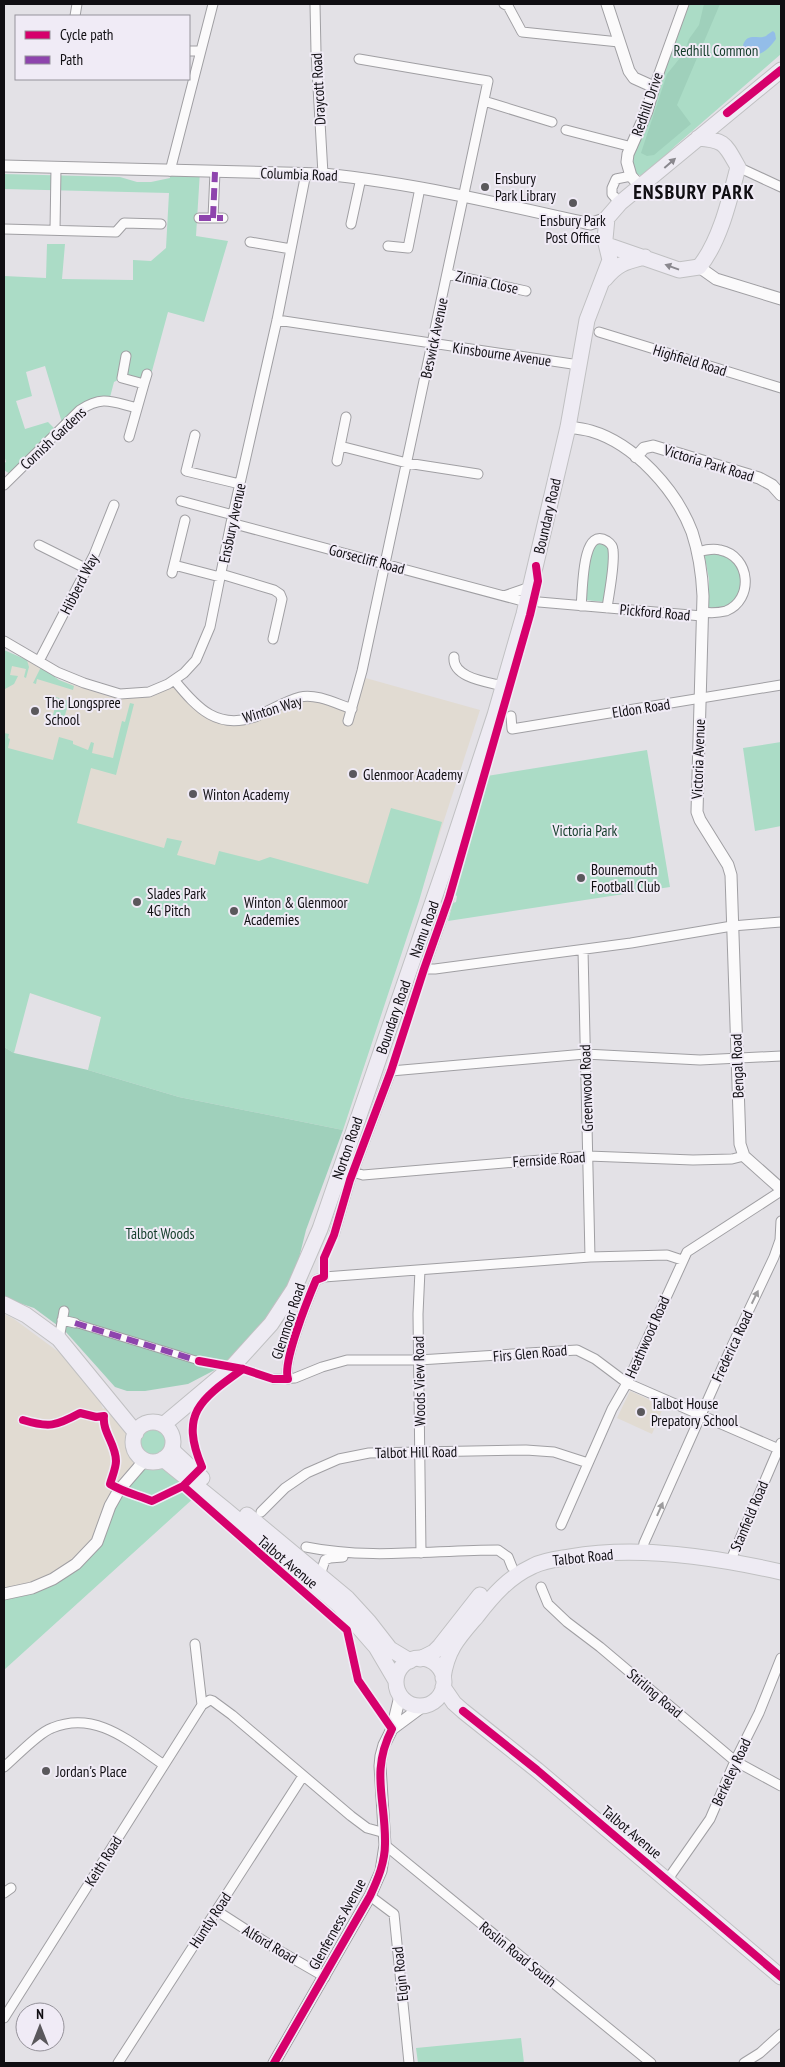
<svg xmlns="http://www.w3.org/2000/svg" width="785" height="2067" font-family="'PT Sans Narrow',sans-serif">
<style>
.education{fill:#e1dbd2}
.green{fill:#abdcc6}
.forest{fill:#9fd0bb}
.water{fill:#93bde8}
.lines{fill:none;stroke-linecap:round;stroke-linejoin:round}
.pedestrian-casing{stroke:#a09fa3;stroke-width:9}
.minor-casing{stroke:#a09fa3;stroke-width:11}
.tertiary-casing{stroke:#a09fa3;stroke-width:13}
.primary-casing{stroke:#c0c0c2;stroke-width:17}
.pedestrian{stroke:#fbfafb;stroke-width:7}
.minor{stroke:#fbfafb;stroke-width:9}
.tertiary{stroke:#fbfafb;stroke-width:11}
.primary{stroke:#eeebf3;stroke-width:15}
.quiet{stroke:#8e44ad;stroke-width:6;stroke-dasharray:12 6;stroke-linecap:butt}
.cycleway-casing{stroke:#f0ebf6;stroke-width:11}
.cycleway{stroke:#d6006c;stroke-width:8}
.oneway{fill:#8a888e}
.oneway2{fill:#9d9c9e}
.poi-dot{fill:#5a585c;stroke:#f0ebf6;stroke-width:2}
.labels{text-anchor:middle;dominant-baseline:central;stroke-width:4;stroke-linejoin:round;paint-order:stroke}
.park-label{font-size:15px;fill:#123b29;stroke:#f0ebf6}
.street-label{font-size:15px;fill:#100e12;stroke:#f0ebf6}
.poi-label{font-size:15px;fill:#100e12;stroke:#f0ebf6;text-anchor:start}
.district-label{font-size:20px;font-weight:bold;letter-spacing:1px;fill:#100e12;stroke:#f0ebf6}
</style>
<rect width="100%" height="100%" fill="#e3e1e6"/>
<!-- education -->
<path class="education" d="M7 652 35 664 59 680 110 697 142 698 170 688 178 684 196 706 233 720 301 697 352 709 362 677 480 710 343 1130 88 1070 101 1017 30 993 90 771 4 763V659Z
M4 1314 14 1319 79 1367 96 1392 103 1409 112 1403 135 1437 134 1446 139 1455 127 1474 97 1542 76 1564 4 1594Z
M630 1391 664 1406 652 1434 617 1418Z"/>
<!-- green -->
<path class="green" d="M684 4H781V54L675 146 645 177 634 173 628 154Z
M170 171H200L196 236 228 241 204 322 168 312 152 371 147 374 144 384 122 378 114 382 109 401 102 400 63 426 45 366 26 372 32 396 16 401 25 429 48 422 58 432 13 476 4 470V463L6 462 4 455V276L46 278 47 244H65L62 279 133 280V260L151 261 166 248 169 193 4 189V174L120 177 137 182H151L170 178Z
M604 543 610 550 605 602 585 600 589 554 595 544Z
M704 553C711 553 717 552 724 555 745 564 748 598 724 607 720 609 714 609 709 610V579Z
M4 650 27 660 29 667 26 678 24 677 26 669 12 666 10 675 18 676 14 684 5 689 4 692Z
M41 667 59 680 74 686 73 690 37 679 36 684 33 683Z
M48 697 55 699 56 697 69 701 62 726 51 723 55 707 46 704Z
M130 703 134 704 116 775 91 768 77 823 164 848 167 838 182 841 177 855 215 865 219 851 259 861 270 857 368 884 391 808 442 822 419 901 343 1130 179 1097 88 1070 101 1017 30 993 14 1053 4 1047V733L9 734 8 738 10 739 8 748 53 760 59 737 73 741V744L88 750 91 742 94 743 92 753 113 758 122 721 125 722Z
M781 742V826L755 831 743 748Z
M647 750 670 887 448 921 453 903 456 902 457 896 452 894 458 879 487 776Z
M134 1442a19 19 0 1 1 38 0a19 19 0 1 1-38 0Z
M152 1466H163L186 1483 183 1486 196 1496 4 1670V1597L53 1579 97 1542 110 1506 143 1469Z
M521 2038 524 2063H418L416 2048Z"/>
<!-- forest -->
<path class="forest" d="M704 4H720L677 105 691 124 654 155 647 156 641 153 667 74 684 53 689 39 699 25Z
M4 1047 14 1053 88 1070 179 1097 343 1130 306 1230 295 1274 271 1316 230 1362 188 1384 145 1391H127L115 1387 65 1331 34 1308 4 1298Z"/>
<!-- water -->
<path class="water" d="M773 31 775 33 776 39C768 50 759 59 746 52L743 45C748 32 757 40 766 36 768 34 771 32 773 31Z"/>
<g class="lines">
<!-- pedestrian casing -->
<g class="pedestrian-casing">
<path id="pedestrian" d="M75 1323 199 1361"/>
</g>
<!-- minor casing -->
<g class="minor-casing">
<path id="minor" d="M315 4 316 52 323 174
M504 4 508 6 522 32 619 42
M75 16 77 4
M189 51H200
M654 87 684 4
M484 101 552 122
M566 130 632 147
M738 167 781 187
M170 171 213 4
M620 203 612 194V188L616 179 631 176
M199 218H223
M213 218 215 172
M351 224 361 178
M4 229 116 232 124 223 161 224
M55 230 56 168
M250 242 291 249
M388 246 408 248 420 188
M448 274 526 291
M277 320 579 365
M599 332 781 388
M126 356 122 378 144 384 129 437
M144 384 147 374
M195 435 186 471 240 484
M340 446 407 463 478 474
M337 461 346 417
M4 485 80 410C103 395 112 402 137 408
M181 501 233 515
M231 523 526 602
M39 545 87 569
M697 552C705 550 713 548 720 550 751 556 754 600 726 611 718 613 710 613 702 612
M174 565 220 577
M172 573 185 520
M221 574 274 590 280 594 282 599 273 639
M504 596 530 587
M539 602 702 616
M581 606C583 593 581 525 607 541 610 543 613 546 613 550 615 565 609 593 607 608
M4 641 57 672 84 683 120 694 149 692 168 684 184 673 196 660 210 627 231 523 277 320 306 173
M454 657C452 678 488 682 503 686
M39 661 94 555 114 505
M175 681C197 708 218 731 257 716 271 710 285 701 300 697 316 693 337 704 352 709
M511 716 512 729 781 685
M348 721 362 671 488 81 359 59
M449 898 424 969H435L631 943 732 926 781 922
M583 950 590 1257
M353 1172 363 1175 588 1156 693 1160 732 1159 744 1156
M334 1235 350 1180 391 1071 585 1054 700 1060 781 1056
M420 1270 418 1314 421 1553
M62 1320 75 1323
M59 1339 64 1311
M273 1379 295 1378 322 1367 347 1360H419L577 1350 595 1359 627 1383 781 1450
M288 1379C282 1363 308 1299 316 1280L324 1277 590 1257 667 1255 682 1260
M261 1512 285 1488 307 1473 339 1459 369 1453 526 1450 554 1452 588 1463
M561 1525 612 1409 627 1383 687 1252 781 1191
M306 1547C370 1560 434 1550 498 1550L508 1557 512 1567
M642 1554 644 1543 730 1350 774 1257 780 1240 781 1221
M730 1562 781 1443
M320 1575 325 1560 330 1558 343 1557
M541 1587 548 1604 567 1622 600 1647 735 1761 781 1786
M195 1644 202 1705
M4 1767C16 1757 38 1733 52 1728 96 1710 130 1742 164 1765
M385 1845 651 2063
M668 1879 710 1819 735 1761 759 1713 781 1658
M4 1893 11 1888
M370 1896 394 1914 409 2063
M217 1911 273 1947 325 1977
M4 2018 202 1705 210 1700 213 1701 232 1715 351 1816 367 1828 385 1833
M118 2063 303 1776
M744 2063 760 2053 781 2034"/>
</g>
<!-- tertiary casing -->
<g class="tertiary-casing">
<path id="tertiary" d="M607 4 629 71 634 78 654 87 647 111 628 154 627 162 631 176 641 187
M4 166 323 174C413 183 502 204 590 224L607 218
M699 267 716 279 781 299
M568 427C576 428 584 429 591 431 635 444 676 490 692 532 699 553 702 574 703 596L697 812 700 820 728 865 731 875 740 1144 744 1156 781 1189
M636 457 644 448 653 446 759 478 772 485 781 495
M4 1594 32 1588 53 1579 76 1564 97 1542 110 1506 119 1490 144 1461
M392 1729 423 1706
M274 2063 370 1896 381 1871 385 1845 380 1766 381 1756 384 1745 392 1729 400 1696"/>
</g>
<!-- primary casing -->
<g class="primary-casing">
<path id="primary" d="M607 245 679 270 699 267C720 242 730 198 738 167 725 144 725 140 698 138
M605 279C618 263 626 262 645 257
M4 1304 26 1315 59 1339 136 1433
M133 1442a20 20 0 1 1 40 0a20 20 0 1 1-40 0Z
M163 1425 232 1367 271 1324 294 1289 320 1229 450 852 495 715 524 614 568 427 587 320 610 260 605 239 607 218 620 203 781 70
M172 1448 175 1453 202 1478
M163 1459 226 1510 340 1606 376 1647 396 1681
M247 1515 347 1598 369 1622 390 1649 410 1661
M396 1682a24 24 0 1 1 48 0a24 24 0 1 1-48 0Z
M420 1659 434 1652 440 1646 480 1595
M443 1678C447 1649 459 1637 477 1616 493 1595 509 1577 533 1566 545 1560 558 1559 570 1557 638 1545 715 1557 781 1572
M443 1687 454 1703 463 1711 537 1770 781 1977"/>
</g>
<!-- pedestrian -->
<use href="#pedestrian" class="pedestrian"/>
<!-- minor -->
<use href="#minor" class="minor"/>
<!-- tertiary -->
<use href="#tertiary" class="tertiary"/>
<!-- primary -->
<use href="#primary" class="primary"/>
<!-- quiet -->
<path class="quiet" d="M199 218H223
M213 218 215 172
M75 1323 199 1361"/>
<!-- cycleway casing -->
<g class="cycleway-casing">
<path id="cycleway" d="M727 113 781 70
M199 1361 243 1369 273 1379H288C282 1363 308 1299 316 1280L324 1277V1258L334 1235 350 1180 391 1071 424 969 449 898 530 615 538 581 536 566
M23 1420C49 1428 56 1426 80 1413L96 1417 104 1416C102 1432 116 1444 116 1461 116 1468 112 1477 110 1484 123 1492 137 1495 152 1501L183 1486 347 1630 358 1680 392 1729C370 1772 386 1800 385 1844 385 1862 378 1879 370 1896L274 2063
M183 1486 202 1467C179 1413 201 1399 243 1369
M463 1711 537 1770 781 1977"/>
</g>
<!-- cycleway -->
<use href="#cycleway" class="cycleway"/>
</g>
<!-- one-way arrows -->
<defs><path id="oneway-solid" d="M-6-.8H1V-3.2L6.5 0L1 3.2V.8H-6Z" transform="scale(1.25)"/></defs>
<g class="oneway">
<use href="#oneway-solid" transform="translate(670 163) rotate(-41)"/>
<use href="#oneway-solid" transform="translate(672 267) rotate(-160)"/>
</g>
<g class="oneway2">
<use href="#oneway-solid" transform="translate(755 1297) rotate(-64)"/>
<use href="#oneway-solid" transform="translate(660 1509) rotate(-66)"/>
</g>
<!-- markers -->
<g class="poi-dot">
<circle cx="485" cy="187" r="5"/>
<circle cx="573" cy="203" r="5"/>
<circle cx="35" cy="711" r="5"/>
<circle cx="353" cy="774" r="5"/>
<circle cx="193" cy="794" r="5"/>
<circle cx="581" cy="878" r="5"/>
<circle cx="137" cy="902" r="5"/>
<circle cx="234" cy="911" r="5"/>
<circle cx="641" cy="1412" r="5"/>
<circle cx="46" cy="1771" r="5"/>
</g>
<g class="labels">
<!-- park labels -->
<g class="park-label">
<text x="716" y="50">Redhill Common</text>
<text x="585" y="830">Victoria Park</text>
<text x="160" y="1233">Talbot Woods</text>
</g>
<!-- street labels -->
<g class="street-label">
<text transform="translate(318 89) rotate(-93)">Draycott Road</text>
<text transform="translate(647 104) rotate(-71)">Redhill Drive</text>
<text transform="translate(299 174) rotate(2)">Columbia Road</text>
<text transform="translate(487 282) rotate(12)">Zinnia Close</text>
<text transform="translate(434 338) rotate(-78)">Beswick Avenue</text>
<text transform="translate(502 354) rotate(8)">Kinsbourne Avenue</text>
<text transform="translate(690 360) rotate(17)">Highfield Road</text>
<text transform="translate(53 438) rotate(-43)">Cornish Gardens</text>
<text transform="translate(709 463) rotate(17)">Victoria Park Road</text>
<text transform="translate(547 516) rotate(-77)">Boundary Road</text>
<text transform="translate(232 523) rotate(-78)">Ensbury Avenue</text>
<text transform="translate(367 559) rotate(15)">Gorsecliff Road</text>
<text transform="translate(79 584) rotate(-63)">Hibberd Way</text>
<text transform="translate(655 612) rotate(5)">Pickford Road</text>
<text transform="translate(641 708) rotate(-9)">Eldon Road</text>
<text transform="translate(272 709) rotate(-17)">Winton Way</text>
<text transform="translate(698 759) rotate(-88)">Victoria Avenue</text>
<text transform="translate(424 929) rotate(-70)">Namu Road</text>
<text transform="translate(393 1017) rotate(-71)">Boundary Road</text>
<text transform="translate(737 1066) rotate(-92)">Bengal Road</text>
<text transform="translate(586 1088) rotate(-92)">Greenwood Road</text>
<text transform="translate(347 1148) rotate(-71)">Norton Road</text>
<text transform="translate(549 1159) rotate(-4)">Fernside Road</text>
<text transform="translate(288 1321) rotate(-72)">Glenmoor Road</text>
<text transform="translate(647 1337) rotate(-66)">Heathwood Road</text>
<text transform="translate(732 1346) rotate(-65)">Frederica Road</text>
<text transform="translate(530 1353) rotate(-5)">Firs Glen Road</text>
<text transform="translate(419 1381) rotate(-91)">Woods View Road</text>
<text transform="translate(416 1452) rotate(-1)">Talbot Hill Road</text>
<text transform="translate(749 1516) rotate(-67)">Stanfield Road</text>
<text transform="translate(583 1557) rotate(-6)">Talbot Road</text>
<text transform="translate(288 1562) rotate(40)">Talbot Avenue</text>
<text transform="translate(655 1693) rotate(40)">Stirling Road</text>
<text transform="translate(731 1772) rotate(-65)">Berkeley Road</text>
<text transform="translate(632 1832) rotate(40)">Talbot Avenue</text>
<text transform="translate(103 1861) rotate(-58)">Keith Road</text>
<text transform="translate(210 1920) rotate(-57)">Huntly Road</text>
<text transform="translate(337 1924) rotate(-61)">Glenferness Avenue</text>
<text transform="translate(270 1944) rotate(31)">Alford Road</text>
<text transform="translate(518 1954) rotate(39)">Roslin Road South</text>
<text transform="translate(400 1974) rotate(-96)">Elgin Road</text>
</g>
<!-- poi labels -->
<g class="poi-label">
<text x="495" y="178">Ensbury<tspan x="495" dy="17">Park Library</tspan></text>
<text x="573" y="220" text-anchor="middle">Ensbury Park<tspan x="573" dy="17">Post Office</tspan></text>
<text x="45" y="702">The Longspree<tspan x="45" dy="17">School</tspan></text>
<text x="363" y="774">Glenmoor Academy</text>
<text x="203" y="794">Winton Academy</text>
<text x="591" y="869">Bounemouth<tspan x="591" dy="17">Football Club</tspan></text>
<text x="147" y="893">Slades Park<tspan x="147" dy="17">4G Pitch</tspan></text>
<text x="244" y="902">Winton &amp; Glenmoor<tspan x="244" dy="17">Academies</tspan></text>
<text x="651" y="1403">Talbot House<tspan x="651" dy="17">Prepatory School</tspan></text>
<text x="56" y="1771">Jordan's Place</text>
</g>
<!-- district labels -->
<g class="district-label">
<text x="694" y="192">ENSBURY PARK</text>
</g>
</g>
<!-- border -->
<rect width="785" height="2067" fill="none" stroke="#100e12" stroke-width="10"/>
<!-- legend -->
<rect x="15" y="15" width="175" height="65" fill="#f0ebf6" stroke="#96939b"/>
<rect x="25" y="31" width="25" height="8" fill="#d6006c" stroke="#96939b"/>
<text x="60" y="40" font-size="15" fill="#100e12">Cycle path</text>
<rect x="25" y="56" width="25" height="8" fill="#8e44ad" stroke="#96939b"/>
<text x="60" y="65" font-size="15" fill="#100e12">Path</text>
<!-- north arrow -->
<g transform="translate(40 2027)"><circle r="24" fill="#f0ebf6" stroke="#96939b"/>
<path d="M0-4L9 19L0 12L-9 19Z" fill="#5a585c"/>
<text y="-8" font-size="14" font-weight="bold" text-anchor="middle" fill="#100e12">N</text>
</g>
</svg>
